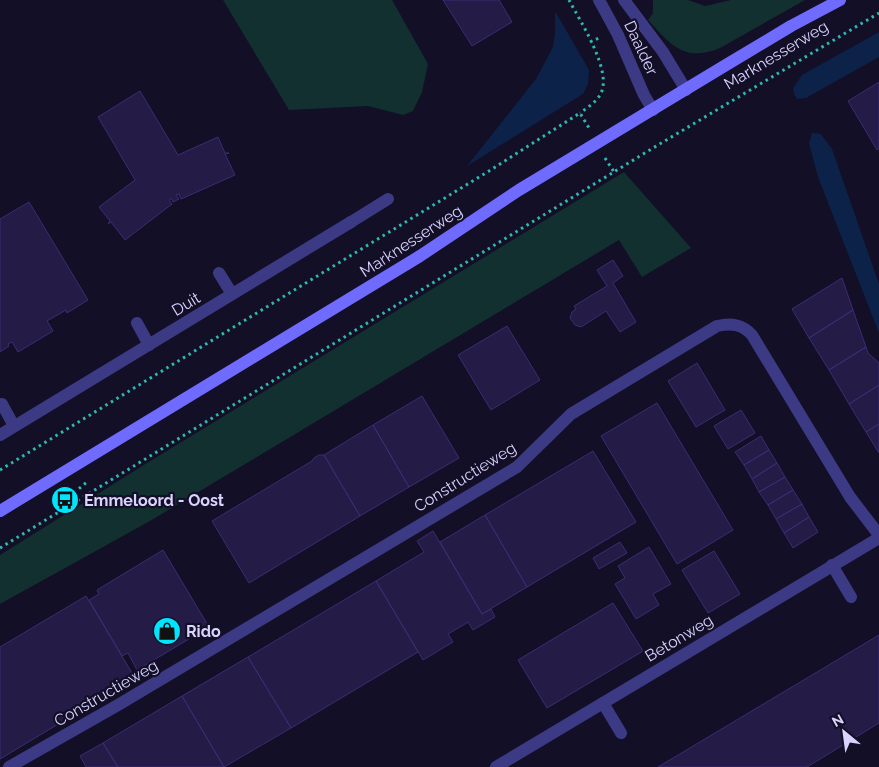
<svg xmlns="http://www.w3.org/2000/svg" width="879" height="767" font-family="Raleway,sans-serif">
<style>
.green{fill:#12302f}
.water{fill:#0c2248}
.building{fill:#241b47;stroke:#3b2d73}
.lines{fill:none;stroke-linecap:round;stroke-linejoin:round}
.path{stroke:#2fb8b0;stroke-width:3;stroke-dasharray:2.5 4;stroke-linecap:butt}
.lane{stroke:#3d3a85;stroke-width:12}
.street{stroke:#3d3a85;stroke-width:12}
.secondary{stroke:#6f6bff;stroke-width:12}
.labels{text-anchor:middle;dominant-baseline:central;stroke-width:4.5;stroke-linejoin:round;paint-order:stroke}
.street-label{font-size:16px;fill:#d9d4ff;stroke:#130f26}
.poi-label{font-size:16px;font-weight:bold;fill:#d9d4ff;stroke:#130f26;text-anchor:start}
</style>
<rect width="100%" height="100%" fill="#130f26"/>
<!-- green -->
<path class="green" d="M223 0H392L428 64 422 92 413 111 403 115 368 106 289 110Z
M653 0H688L705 6 731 0H805L720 48C684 63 670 44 648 20L653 13Z
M624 172 691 248 642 277 619 240 150 521 0 604V555L147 463Z"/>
<!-- water -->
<path class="water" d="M555 11 589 70 588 84 583 94 467 166 536 79 553 47 555 32Z
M879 32V57L806 98 797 99 794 94 793 88 802 75Z
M812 133 821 134 832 149 879 284V333L818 177 809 143Z"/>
<!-- building -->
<path class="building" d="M443 0H499L512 22 472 46Z
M879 82V149L877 150 848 101Z
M140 91 178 155 218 137 225 153H229L225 154 235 175 181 199 179 194 176 195 179 199 173 202 171 198 169 200 172 204 125 240 111 222 108 224 110 221 99 207 135 180 98 117Z
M29 202 88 300 67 313 66 310 47 321 53 331 18 352 12 342 8 344 9 346 0 352V219Z
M613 260 623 276 613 283 636 322 620 332 606 311 581 327 575 325 570 318 572 312 576 309 574 306 607 286 597 270Z
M842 278 853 310 809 338 792 309Z
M853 310 866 347 829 370 809 338Z
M507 326 540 380 491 410 458 355Z
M866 347 868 353 879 363V385L849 404 829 370Z
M697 363 725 410 696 427 668 381Z
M879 385V424L866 432 849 404Z
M422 396 459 458 409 487 373 425Z
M657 403 733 530 677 564 601 436Z
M741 410 755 433 728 449 714 426Z
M879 424V453L866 432Z
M373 425 409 487 360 516 324 455Z
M761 436 769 450 744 465 735 452Z
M769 450 777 463 752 479 744 465Z
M593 451 636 522 527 587 485 515Z
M319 455H324L360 516 249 583 212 521 312 461 314 458Z
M777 463 785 477 759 492 752 479Z
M785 477 793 490 768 505 759 492Z
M793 490 802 504 776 519 768 505Z
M802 504 809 517 784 533 776 519Z
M485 515 527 587 482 614 440 542Z
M809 517 818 532 793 548 784 533Z
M433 531 482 614 491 609 495 617 473 630 468 622 465 624 448 634 453 642 423 660 376 581 424 552 417 541Z
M620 542 627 553 599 569 593 558Z
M649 547 671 584 653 594 659 605 636 619 615 584 625 578 618 566Z
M163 550 209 627 137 670 128 653 122 656 89 600 99 594 97 590Z
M714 551 740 594 708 613 682 570Z
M376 581 418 652 291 728 248 657Z
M86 596 135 678 0 759V647Z
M613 603 643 651 547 708 518 660Z
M879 635V723L807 767H658Z
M248 657 291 728 224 767 182 696Z
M182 696 224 767H118L103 743Z
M103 743 118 767H86L80 756Z"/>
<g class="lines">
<!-- path -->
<path class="path" d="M569 0C580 21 614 73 600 95 596 102 587 108 580 113
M590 42 601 37
M605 158 614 172
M0 470 489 171 580 113 589 128
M69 497 87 482
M0 548 653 148 879 13"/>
<!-- lane -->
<path class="lane" d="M351 222 388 199
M219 273 232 294
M137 323 149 345
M2 404 14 426
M832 565 851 597
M603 703 621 733"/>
<!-- street -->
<path class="street" d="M599 0 618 35 644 95 653 110
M624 0 663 52 686 90
M0 435 351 222
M9 767 118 705 517 467 571 414 717 326C731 323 742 324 752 335L850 497 879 535
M496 767 879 538"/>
<!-- secondary -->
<path class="secondary" d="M0 511 420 256 519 190 726 65 791 26 840 0"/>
</g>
<!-- icons -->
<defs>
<g id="bus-disc" transform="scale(1.4375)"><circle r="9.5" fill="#00e5ff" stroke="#130f26"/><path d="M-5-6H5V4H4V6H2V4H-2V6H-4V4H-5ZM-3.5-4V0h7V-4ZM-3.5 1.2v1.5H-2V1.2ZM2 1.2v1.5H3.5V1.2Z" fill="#111"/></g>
<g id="shop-disc" transform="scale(1.4375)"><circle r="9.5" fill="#00e5ff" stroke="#130f26"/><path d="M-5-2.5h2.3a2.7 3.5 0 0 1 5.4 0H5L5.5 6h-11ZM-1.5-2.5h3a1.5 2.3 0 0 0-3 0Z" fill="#111"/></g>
</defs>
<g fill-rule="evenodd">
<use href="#bus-disc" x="65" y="500"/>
<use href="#shop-disc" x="167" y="631"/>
</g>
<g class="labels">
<!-- street labels -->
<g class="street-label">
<text transform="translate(641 48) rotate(65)">Daalder</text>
<text transform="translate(776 55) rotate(-31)">Marknesserweg</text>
<text transform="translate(411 241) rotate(-33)">Marknesserweg</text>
<text transform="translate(186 304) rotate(-31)">Duit</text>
<text transform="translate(465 477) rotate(-32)">Constructieweg</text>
<text transform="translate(679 638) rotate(-31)">Betonweg</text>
<text transform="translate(106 693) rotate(-30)">Constructieweg</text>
</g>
<!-- poi labels -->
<g class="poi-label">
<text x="84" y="500">Emmeloord - Oost</text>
<text x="186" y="631">Rido</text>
</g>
</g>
<!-- north arrow -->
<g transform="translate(844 732) rotate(331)" stroke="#130f26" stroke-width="4" paint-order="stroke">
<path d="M0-4L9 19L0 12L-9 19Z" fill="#d9d4ff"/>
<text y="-8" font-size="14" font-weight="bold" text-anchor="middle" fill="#d9d4ff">N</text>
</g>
</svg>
